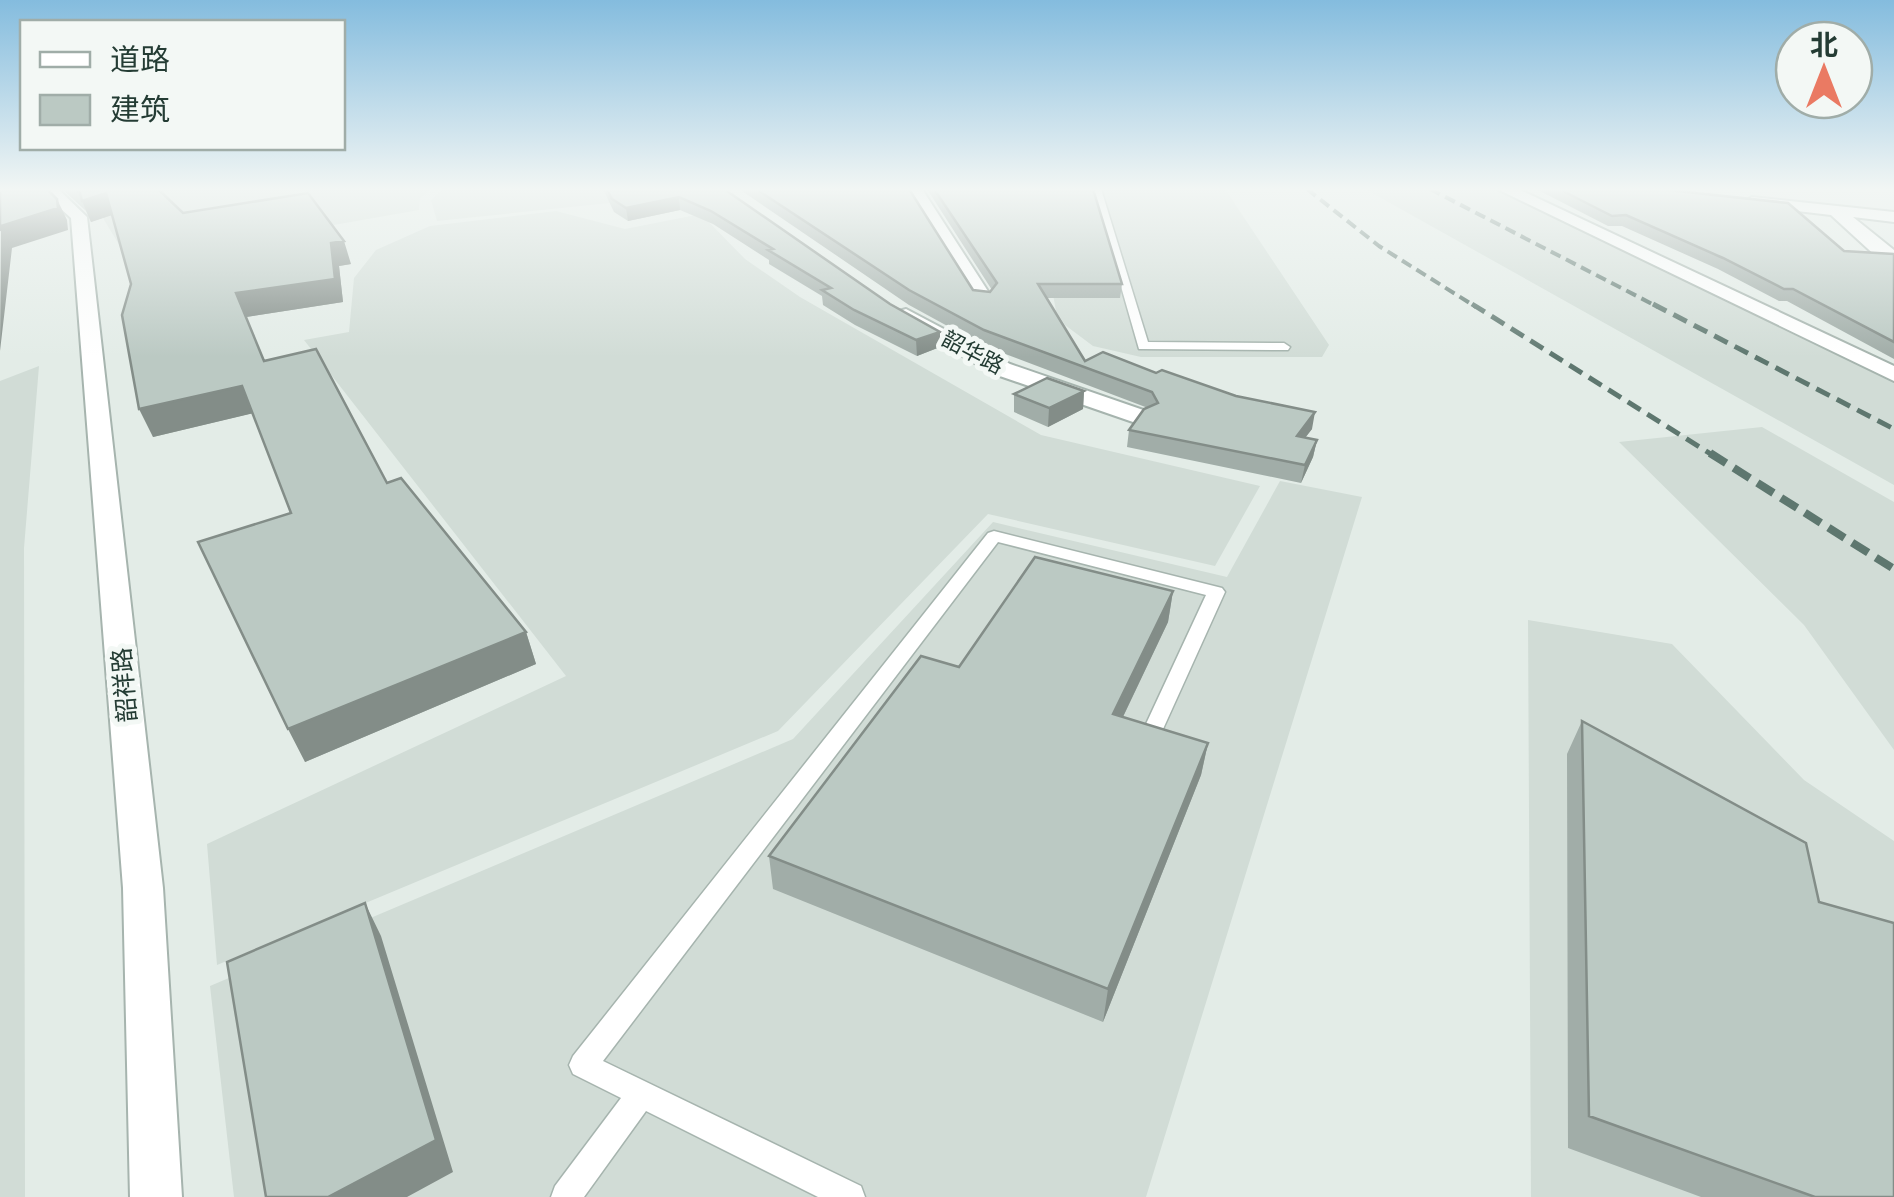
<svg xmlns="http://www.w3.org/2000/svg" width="1894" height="1197" font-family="'PT Sans','Noto Sans SC',sans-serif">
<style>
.built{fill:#d1dcd6}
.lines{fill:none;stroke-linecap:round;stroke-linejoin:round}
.lane-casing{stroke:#a6b4ae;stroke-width:3}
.street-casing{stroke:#a6b4ae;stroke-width:4}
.lane{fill:#fff;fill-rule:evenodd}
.street{fill:#fff;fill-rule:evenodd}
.rail-far2{stroke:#5e776f;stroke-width:4;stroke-dasharray:11 6;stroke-linecap:butt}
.rail-far1{stroke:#5e776f;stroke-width:5;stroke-dasharray:15 8;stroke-linecap:butt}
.rail{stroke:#5e776f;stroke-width:8;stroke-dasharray:19 9;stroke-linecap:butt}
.wall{fill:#a1ada8}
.shaded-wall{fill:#838d88}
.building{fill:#bbc9c3;stroke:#838d88;stroke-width:2.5}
.labels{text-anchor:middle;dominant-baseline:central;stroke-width:10;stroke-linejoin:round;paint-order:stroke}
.far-street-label{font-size:22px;fill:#243c34;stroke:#f3f8f5}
.street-label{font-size:25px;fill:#243c34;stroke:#f3f8f5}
</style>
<rect width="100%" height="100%" fill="#e3ece7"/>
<!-- built -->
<path class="built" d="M74 189H431L420 198 419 210 129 261 89 195Z
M443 189H714L716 192 437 221 431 200Z
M1034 189H1225L1329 345 1322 357H1141L1093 346 1065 325 1056 311Z
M1365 189H1501L1894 376V485Z
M556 211 625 229 701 214 745 259 800 297 1041 435 1260 486 1215 566 988 514 778 731 217 965 207 844 566 676 304 340 349 332 354 278 376 250 430 226Z
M39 366 24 548 25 1197H0V381Z
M1762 427 1894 502V750L1804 625 1619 442Z
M1280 481 1362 497 1146 1197H234L210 986 793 739 993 522 1227 577Z
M1528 620 1672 644 1804 780 1894 841V1197H1531Z"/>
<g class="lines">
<!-- lane casing -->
<g class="lane-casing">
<path id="lane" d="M1093 189H1101L1148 342 1284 343 1290 347 1288 350 1139 349Z
M994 531 1222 588 1225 592 1163 729H1149L1146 724 1206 595 998 542 603 1061 861 1186 865 1197H818L646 1111 584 1197H551L555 1186 621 1098 573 1074 569 1065 573 1056 988 533Z"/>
</g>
<!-- street casing -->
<g class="street-casing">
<path id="street" d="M39 189H58L87 217 163 888 182 1197H130L123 888 71 218Z
M906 189H922L993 299 990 303H976Z
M1497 189H1518L1894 366V381Z
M1752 197 1894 212V222L1853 217 1894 250V260L1879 259 1831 215 1746 205 1744 202Z
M906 309 1010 364 1149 412 1153 417 1149 422H1133L994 374 899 319V311Z"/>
</g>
<!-- lane -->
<use href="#lane" class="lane"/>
<!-- street -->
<use href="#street" class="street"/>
<!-- rail-far2 -->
<path class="rail-far2" d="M1307 189 1379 246 1476 307
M1430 189 1658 307"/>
<!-- rail-far1 -->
<path class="rail-far1" d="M1472 304 1714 456
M1653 304 1894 429"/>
<!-- rail -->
<path class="rail" d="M1710 453 1894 569"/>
</g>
<!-- wall -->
<path class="wall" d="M62 189H158L183 213 351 264 339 266 343 302 246 317 264 361 387 483 526 632 536 664 305 762 291 513 253 413 153 437 131 284 112 215 91 222 86 211Z
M603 189H724L940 347 917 356 855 325 823 305 822 296 769 264V260L713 224 680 210 628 221 614 212Z
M739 189H909L973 290 990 292 992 290 927 189H1093L1122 284 1120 298H1047L1085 361 1156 373 1312 429 1305 438 1317 440 1313 457 1301 483 1127 447 1129 430 1148 408 984 346 909 305Z
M1536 189H1659L1844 251 1894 254V359L1787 301H1779L1718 269 1622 226H1608Z
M1084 391 1083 409 1048 427 1014 412V394Z
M1173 591 1168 622 1123 717 1208 743 1201 775 1103 1022 773 889 769 856 959 667Z
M1582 721 1819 902 1894 1197H1701L1568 1148 1567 754Z"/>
<!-- shaded-wall -->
<path class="shaded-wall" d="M106 193 115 214 91 222 82 201Z
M679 197 680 210 628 221 626 208Z
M57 199 67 220 68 230 12 248 0 351 1 226Z
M344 241 351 264 339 266 343 302 246 317 236 293 331 243Z
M940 332V347L917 356 916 340Z
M242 386 254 413 153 437 139 409Z
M1084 391 1083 409 1048 427 1049 408Z
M1315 412 1312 429 1293 453 1297 436Z
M1317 440 1313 457 1301 483 1305 465Z
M1173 591 1168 622 1109 746 1113 714Z
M526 632 536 664 305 762 288 729Z
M1208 743 1201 775 1103 1022 1108 989Z
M365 903 381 936 453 1172 407 1197H328Z"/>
<!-- building -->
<path class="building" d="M0 189H47L57 199 58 208 1 226 0 231Z
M75 189H158L183 213 308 193 344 241 331 243 335 279 236 293 264 361 316 349 387 483 401 478 526 632 288 729 198 542 291 513 242 386 139 409 122 315 131 284 106 193 82 201 80 193Z
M607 189H724L890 304 940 332 916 340 854 310 822 290 831 288 768 250 773 249 711 211 679 197 626 208 612 199Z
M756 189H909L973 290 990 292 997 283 934 189H1093L1122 284H1038L1085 361 1103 352 1156 373 1162 370 1236 396 1315 412 1297 436 1317 440 1305 465 1129 430 1144 409 1158 403 1152 392 984 330 909 290Z
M1559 189H1659L1788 203 1844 251 1894 254V342L1793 289H1784L1723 258 1626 215 1612 216Z
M1047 378 1084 391 1049 408 1014 394Z
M1035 557 1173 591 1113 714 1208 743 1108 989 769 856 921 656 959 667Z
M1582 721 1806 843 1819 902 1894 923V1197H1815L1589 1116Z
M365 903 436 1140 328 1197H266L227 962Z"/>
<!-- sky -->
<linearGradient id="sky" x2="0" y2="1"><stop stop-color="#84bcde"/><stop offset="0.53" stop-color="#f2f6f4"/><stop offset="1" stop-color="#f2f6f4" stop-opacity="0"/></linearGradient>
<rect width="1894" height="357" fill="url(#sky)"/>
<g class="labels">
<!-- far-street labels -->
<g class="far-street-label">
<text transform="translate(973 352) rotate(28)">韶华路</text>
</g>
<!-- street labels -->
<g class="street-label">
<text transform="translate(124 685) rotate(-95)">韶祥路</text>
</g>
</g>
<!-- legend -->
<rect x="20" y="20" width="325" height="130" fill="#f3f8f5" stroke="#a0ada8" stroke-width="2.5"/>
<rect x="40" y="52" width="50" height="15" fill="#ffffff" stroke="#a0ada8" stroke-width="2.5"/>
<text x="110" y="70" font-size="30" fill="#243c34">道路</text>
<rect x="40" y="95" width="50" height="30" fill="#bbc9c3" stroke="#a0ada8" stroke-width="2.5"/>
<text x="110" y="120" font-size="30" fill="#243c34">建筑</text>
<!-- north arrow -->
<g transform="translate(1824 70)"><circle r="48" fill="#f3f8f5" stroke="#a0ada8" stroke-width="2.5"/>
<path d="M0-8L18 38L0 25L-18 38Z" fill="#ea7a63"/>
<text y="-15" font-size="28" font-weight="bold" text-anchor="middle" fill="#243c34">北</text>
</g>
</svg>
